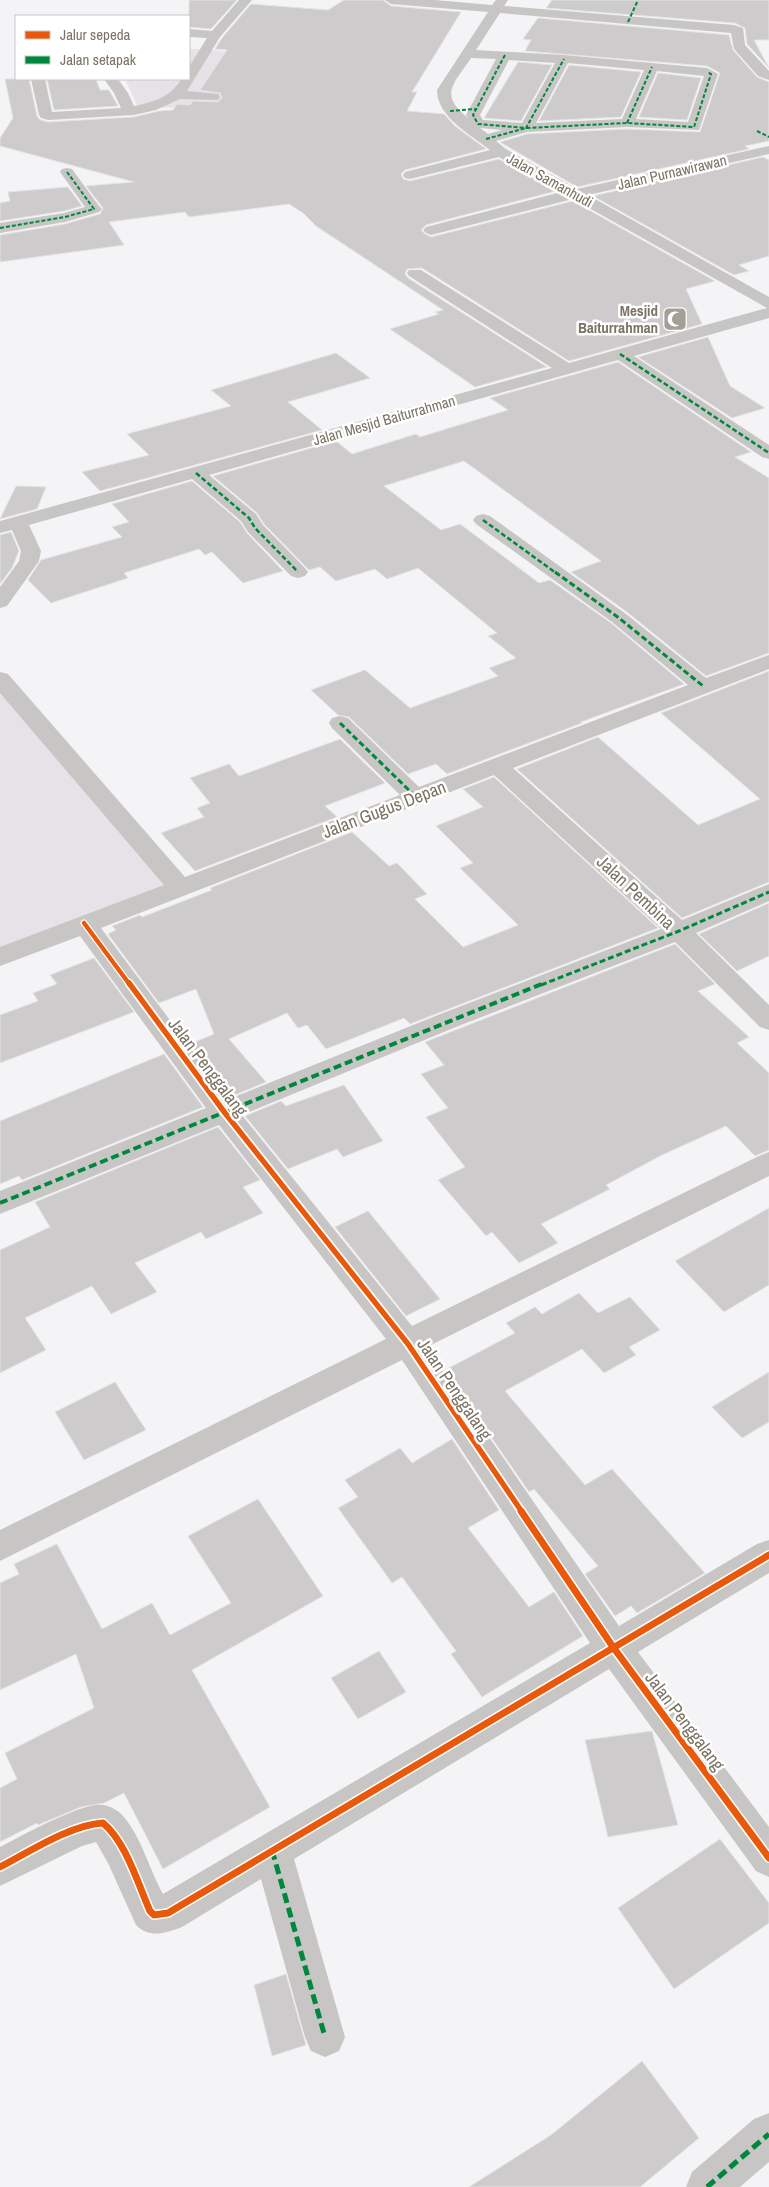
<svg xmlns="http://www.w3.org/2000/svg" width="769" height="2187" font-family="'Archivo Narrow',sans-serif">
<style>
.green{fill:#e6e2e7}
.building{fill:#cdcbcb;stroke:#e4e3e4}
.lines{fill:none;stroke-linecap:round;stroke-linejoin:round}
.minor{fill:#c7c6c5;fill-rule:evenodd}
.quiet-far4{stroke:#00873e;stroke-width:2;stroke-dasharray:4 2;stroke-linecap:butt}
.quiet-far3{stroke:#00873e;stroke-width:2.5;stroke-dasharray:5 2.5;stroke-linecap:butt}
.quiet-far2{stroke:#00873e;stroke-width:3;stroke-dasharray:6 3;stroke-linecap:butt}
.quiet-far1{stroke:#00873e;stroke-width:4;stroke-dasharray:8 4;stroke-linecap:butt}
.quiet{stroke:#00873e;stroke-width:5;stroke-dasharray:10 5;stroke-linecap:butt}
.cycleway-far2-casing{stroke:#fff;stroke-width:7}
.cycleway-far1-casing{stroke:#fff;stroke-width:9}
.cycleway-casing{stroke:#fff;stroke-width:10}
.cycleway-far2{stroke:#e8590c;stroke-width:4.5}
.cycleway-far1{stroke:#e8590c;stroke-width:5.5}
.cycleway{stroke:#e8590c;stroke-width:7}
.labels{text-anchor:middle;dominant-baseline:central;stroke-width:5;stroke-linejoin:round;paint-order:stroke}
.far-street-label{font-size:15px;fill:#7b7363;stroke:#fff}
.far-poi-label{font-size:15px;font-weight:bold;fill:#7b7363;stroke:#fff;text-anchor:end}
.street-label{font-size:18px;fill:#7b7363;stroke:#fff}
</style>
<rect width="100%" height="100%" fill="#f4f3f5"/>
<!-- green -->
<path class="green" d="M189 49H201L285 57 235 109 138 107 125 79H189Z
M0 692 172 882 0 950Z"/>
<!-- building -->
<path class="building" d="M189 0H237L211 29 189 27Z
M344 0H383L391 6 461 12 412 92H417L407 111 444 114 455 126 486 149 405 170 401 174 403 179 410 181 499 159 556 191 426 225 421 230 425 234 431 237 573 201 715 281 686 289 702 324 569 361 422 268 407 269 405 274 408 278 547 367 475 387 390 329 439 314 435 312 443 310 316 226 303 213 289 204 189 217 185 212 109 222 124 245 0 262V235L65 224 100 214 103 208 86 186 134 182 0 146V138L13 118 5 79H29L37 116 40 120 48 122 134 117 159 111 173 110 177 104 190 105 193 101 218 102 222 98 220 93 200 90 227 50 215 49 222 38 251 4 328 10Z
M552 0H769V40H754L769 68 747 44 745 28 735 23 546 8Z
M538 18 729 35 733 50 757 77 769 82V141L745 146 749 149 577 187 500 142 527 134 627 129 700 132 720 73 707 66 525 51 531 40 523 39Z
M518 62 552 65 521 121 484 118Z
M569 65 641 72 621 117 539 121Z
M658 73 701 78 687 120 639 117Z
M47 79H96L100 90H109L118 106 54 110Z
M763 157 769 160V256L739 265 749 271 734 275 593 196Z
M68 187 82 206 64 211 0 221V203L10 201 8 192Z
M708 337 730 386 765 408 732 418 638 357Z
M336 353 370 378 288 402 322 430 100 491 82 472 149 455 127 434 231 406 211 390Z
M618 362 751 452 735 457 769 478V653L706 676 627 612 571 572 601 561 464 461 384 486 441 530 460 524 539 583 550 580 611 623 684 684 581 722 582 723 447 774 436 764 408 774 349 717 338 715 311 690 365 670 410 708 498 676 489 668 516 658 488 636 497 633 418 568 387 579 375 569 336 581 320 567 309 570 264 524 257 513 213 476 336 441 352 454 416 434 420 437 508 410 490 398Z
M192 481 240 522 247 533 283 571 243 583 212 552 205 555 199 549 124 573 128 578 51 603 28 580 41 560 122 537 112 527 129 522 112 504Z
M16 486 46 487 37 509 0 519Z
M11 532 19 551 12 568 0 584V535Z
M769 671V882L682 918 517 769 598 737 698 825 760 799 661 713Z
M340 739 385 783 325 806 337 817 195 871 161 833 204 817 197 808 210 803 190 778 229 764 239 776Z
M494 777 658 928 410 1024 404 1018 326 1049 307 1025 298 1028 287 1013 229 1039 266 1082 230 1097 190 1044 214 1034 196 989 159 1003 108 934 116 930 112 926 140 915 142 917 212 890 210 888 352 832 389 866 397 863 427 894 415 899 463 947 518 925 460 868 473 863 436 826 483 807 463 789Z
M769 903V956L737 971 699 934Z
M675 944 715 984 698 991 749 1037 737 1043 769 1073V1150L755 1156 726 1126 662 1155 606 1185 610 1189 541 1224 558 1243 519 1263 492 1232 486 1236 438 1180 465 1167 426 1117 448 1108 421 1074 444 1065 425 1042Z
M94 958 134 1012 0 1063V1015L38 1001 33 993 57 984 50 975Z
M164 1054 203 1107 22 1180 19 1176 0 1184V1121Z
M344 1085 383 1141 343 1157 337 1149 288 1169 245 1116 281 1101 286 1106Z
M218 1127 260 1180 243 1187 263 1213 206 1239 201 1232 135 1263 157 1292 111 1314 92 1286 25 1318 46 1350 0 1373V1250L50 1227 35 1202Z
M769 1208V1285L724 1312 675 1261Z
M368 1211 440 1299 406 1316 335 1227Z
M579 1293 598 1313 630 1297 660 1330 629 1347 636 1355 604 1373 582 1349 505 1391 585 1485 612 1469 705 1573 637 1613 631 1606 615 1616 585 1574 598 1566 534 1489 529 1492 445 1370 515 1333 506 1323 535 1307 542 1314Z
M769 1372V1422L742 1438 712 1407Z
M115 1382 146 1430 84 1460 55 1412Z
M452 1439 499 1510 468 1528 529 1607 554 1592 583 1636 482 1697 451 1654 456 1651 402 1577 392 1583 338 1508 358 1497 345 1480 400 1448 412 1463Z
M258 1499 323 1596 192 1670 270 1807 163 1869 124 1793 104 1803 81 1807 38 1825 37 1823 0 1842V1788L17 1779 5 1753 94 1708 76 1654 0 1690V1583L19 1574 14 1564 57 1544 102 1629 152 1603 170 1635 231 1603 188 1536Z
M379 1651 406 1692 358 1719 331 1678Z
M652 1731 678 1825 608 1837 585 1740Z
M720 1839 769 1903V1923L674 1989 618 1908Z
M286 1974 306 2045 272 2056 254 1985Z
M642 2061 699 2138 640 2187H469L551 2135Z"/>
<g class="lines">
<!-- minor -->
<path class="minor" d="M239 0H252L220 37 187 91 218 94 220 97 218 100 180 99 156 110 134 115 48 120 41 118 39 115 31 79H45L52 112 121 108 114 93 104 79H118L128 93 134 106C154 102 171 97 181 79H189V67L207 38 189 37V29L212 31Z
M385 0H435L492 5 496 0H508L504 6 734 25 743 28 745 45 769 71V80L758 76 734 49 731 33 500 13 476 50 564 55 707 68 718 74 699 130 627 127 527 132 496 141 506 149 577 189 769 146V154L588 195 769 297V318L634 356 769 445V459L762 457 618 360 209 475 256 514 263 525 305 568 308 572 305 576 298 578 291 576 248 532 241 521 192 479 29 525 41 551 39 561 7 606 0 608V587L19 561 21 551 12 530 0 533V521L552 368 409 276 407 273 409 270H421L569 363 767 308 573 199 431 235 426 233 423 230 426 227 561 192 499 157 410 179 405 178 403 175 405 172 490 150C471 135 437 117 437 90L488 12 391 4ZM471 58 496 59 466 115 468 118C438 94 454 84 471 58ZM509 60 555 63 522 123 483 120 480 115ZM568 63 644 70 622 119 536 123ZM657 71 704 76 688 122 636 119ZM480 128 502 130 488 134Z
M67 168 72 169 99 206 102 209 99 212 65 222 0 233V223L64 213 85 207 60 172 62 169Z
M483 514 490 516 626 614 706 678 769 655V669L513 768 682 920 769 884V901L696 933 769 1005V1030L760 1027 675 942 456 1027 242 1115 412 1326 759 1156 769 1152V1176L427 1347 619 1626 757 1544 769 1540V1573L638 1652 769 1827V1877L756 1871 609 1669 294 1859 345 2037 339 2051 325 2057 311 2051 305 2037 261 1879 182 1927C166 1933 150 1939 136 1925L108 1863 96 1842 82 1846 0 1886V1847C19 1837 84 1801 103 1805 110 1806 118 1810 123 1816 142 1838 149 1869 163 1894L590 1643 402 1360 0 1561V1530L386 1339 219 1125 0 1214V1191L206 1108 80 936 0 966V947L164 885 0 693V672L8 674 185 877 400 795 332 728 329 723 332 718 340 716 348 718 419 787 688 685 612 622 476 524 473 520 476 516ZM494 775 661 929 438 1015 229 1099 101 928Z
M769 2113V2162L740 2187H686L692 2172 754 2119Z"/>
<!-- quiet-far4 -->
<path class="quiet-far4" d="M628 22 638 0
M505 55 473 115 478 124 526 128 564 59
M450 111 476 109
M627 123 652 67
M757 131 769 137
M486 139 526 128 627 123 694 127 711 74 707 72
M0 228 65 217 94 209 67 172"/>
<!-- quiet-far3 -->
<path class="quiet-far3" d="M620 354 769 453
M196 473 249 518 255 528 298 572
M483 520 556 573"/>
<!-- quiet-far2 -->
<path class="quiet-far2" d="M555 572 619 618 703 686
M340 723 416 797
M541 985 679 931 769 892"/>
<!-- quiet-far1 -->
<path class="quiet-far1" d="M0 1203 544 983"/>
<!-- quiet -->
<path class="quiet" d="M272 1850 325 2037
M707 2187 769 2134"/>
<!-- cycleway-far2 casing -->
<g class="cycleway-far2-casing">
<path id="cycleway-far2" d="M84 923 130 985"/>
</g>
<!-- cycleway-far1 casing -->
<g class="cycleway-far1-casing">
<path id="cycleway-far1" d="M129 983 225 1113 408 1344 522 1512"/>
</g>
<!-- cycleway casing -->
<g class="cycleway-casing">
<path id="cycleway" d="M521 1511 613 1647 769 1858
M0 1867C29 1852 70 1825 103 1823 126 1842 138 1884 150 1911L154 1915 168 1913 769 1555"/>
</g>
<!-- cycleway-far2 -->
<use href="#cycleway-far2" class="cycleway-far2"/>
<!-- cycleway-far1 -->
<use href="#cycleway-far1" class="cycleway-far1"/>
<!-- cycleway -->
<use href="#cycleway" class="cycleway"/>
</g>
<!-- icons -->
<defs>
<g id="mosque-square" transform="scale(1.25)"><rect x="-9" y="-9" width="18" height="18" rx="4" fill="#a5a096" stroke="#fff"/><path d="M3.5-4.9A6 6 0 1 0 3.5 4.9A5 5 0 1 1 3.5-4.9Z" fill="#fff"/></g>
</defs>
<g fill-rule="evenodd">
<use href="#mosque-square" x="675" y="319"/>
</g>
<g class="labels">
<!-- far-street labels -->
<g class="far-street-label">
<text transform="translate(672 172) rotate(-13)">Jalan Purnawirawan</text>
<text transform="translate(550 180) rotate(29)">Jalan Samanhudi</text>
<text transform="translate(384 420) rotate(-16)">Jalan Mesjid Baiturrahman</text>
</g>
<!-- far-poi labels -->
<g class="far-poi-label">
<text x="658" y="310">Mesjid<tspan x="658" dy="17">Baiturrahman</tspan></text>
</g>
<!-- street labels -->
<g class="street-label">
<text transform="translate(384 809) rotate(-21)">Jalan Gugus Depan</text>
<text transform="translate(636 892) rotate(43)">Jalan Pembina</text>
<text transform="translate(208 1067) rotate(53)">Jalan Penggalang</text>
<text transform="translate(455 1389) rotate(56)">Jalan Penggalang</text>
<text transform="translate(685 1721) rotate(53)">Jalan Penggalang</text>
</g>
</g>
<!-- legend -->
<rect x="15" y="15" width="175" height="65" fill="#ffffff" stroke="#cac7c1"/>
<rect x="25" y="31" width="25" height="8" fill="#e8590c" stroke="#cac7c1"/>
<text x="60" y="40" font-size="15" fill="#7b7363">Jalur sepeda</text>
<rect x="25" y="56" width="25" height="8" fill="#00873e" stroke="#cac7c1"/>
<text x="60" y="65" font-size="15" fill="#7b7363">Jalan setapak</text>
</svg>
